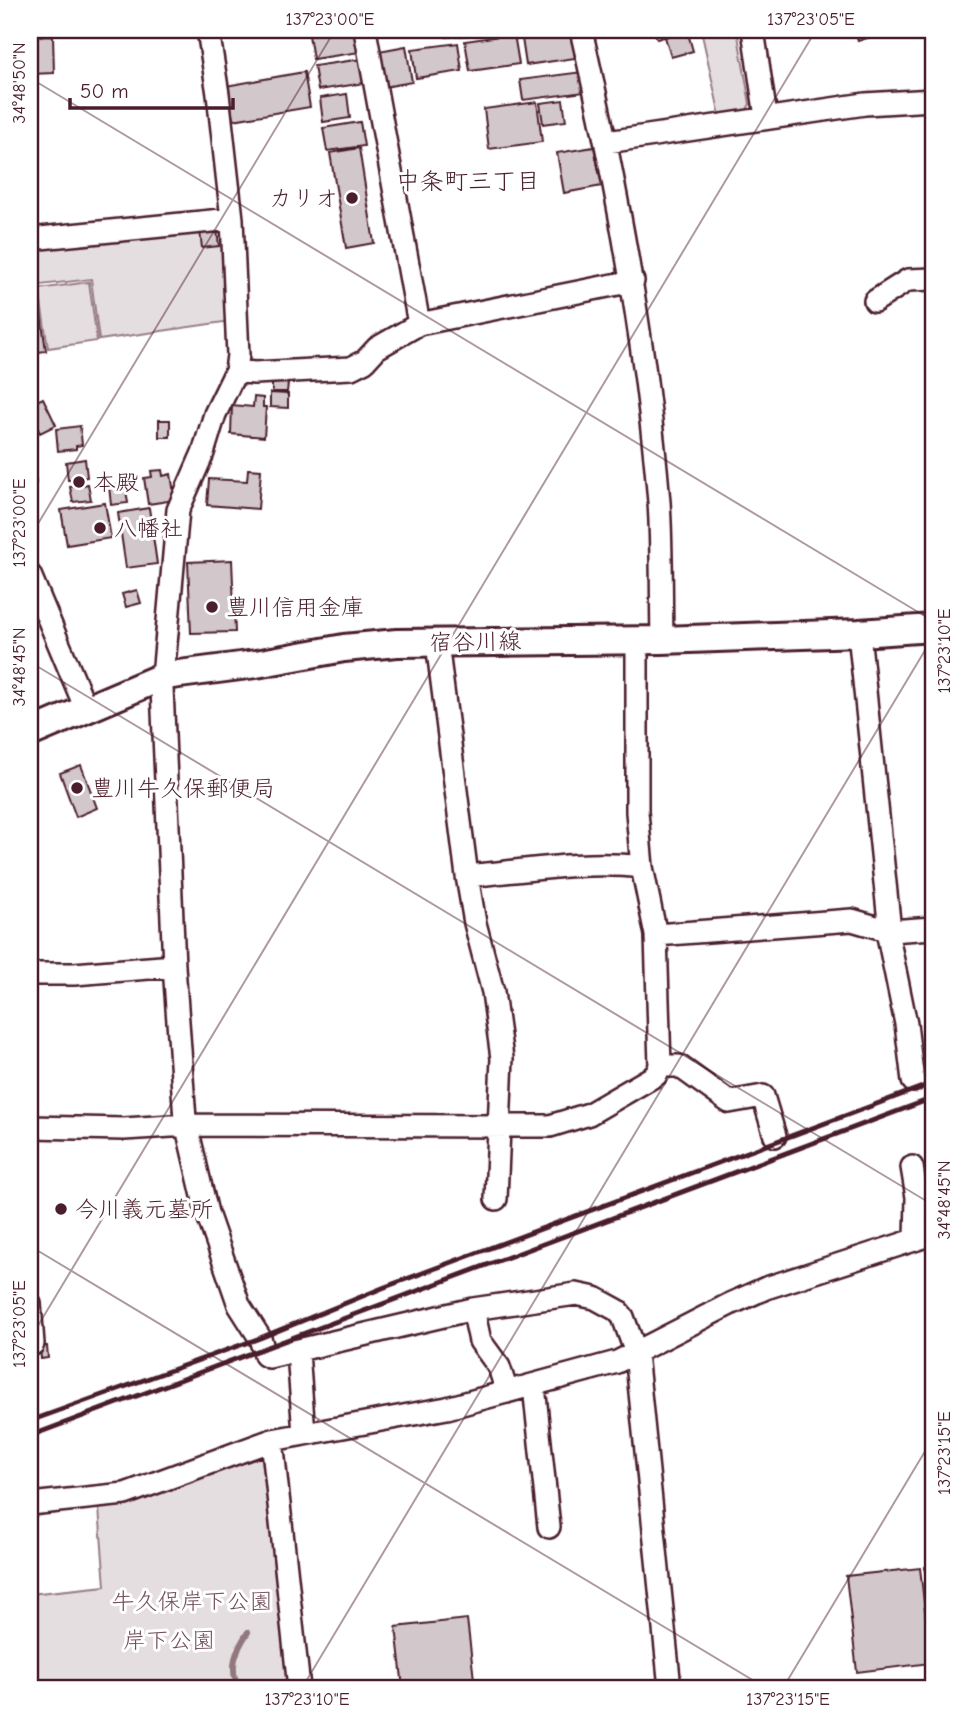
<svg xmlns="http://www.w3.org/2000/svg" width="963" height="1718" font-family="'Comic Neue','Klee One',sans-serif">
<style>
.green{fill:#e5dee0;stroke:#987e86;stroke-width:2}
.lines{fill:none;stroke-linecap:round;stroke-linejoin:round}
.stream{stroke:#91787e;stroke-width:6}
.building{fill:#d2c7cb;stroke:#4a1f2b;stroke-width:2}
.minor-casing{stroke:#4a1f2b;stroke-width:26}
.major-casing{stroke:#4a1f2b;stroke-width:32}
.minor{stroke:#fff;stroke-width:21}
.major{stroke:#fff;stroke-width:26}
.rail{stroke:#4a1f2b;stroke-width:5}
.ticks{fill:none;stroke:#4a1f2b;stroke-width:2;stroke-opacity:0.45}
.poi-dot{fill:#4a1f2b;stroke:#fff;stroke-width:2.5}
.labels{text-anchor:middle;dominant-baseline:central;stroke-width:6;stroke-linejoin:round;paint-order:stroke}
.poi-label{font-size:23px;fill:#4a1f2b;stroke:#fff;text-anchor:start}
.street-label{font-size:23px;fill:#4a1f2b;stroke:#fff}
.park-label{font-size:23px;fill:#714f58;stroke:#fff}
.neighbourhood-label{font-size:24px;fill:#4a1f2b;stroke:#fff}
.neatline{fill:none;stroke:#4a1f2b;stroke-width:2.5}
.ticks-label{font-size:18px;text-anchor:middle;fill:#4a1f2b}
</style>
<rect width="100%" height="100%" fill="#fff"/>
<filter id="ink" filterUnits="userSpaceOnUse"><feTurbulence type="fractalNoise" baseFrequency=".0143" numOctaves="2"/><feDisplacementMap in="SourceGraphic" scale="14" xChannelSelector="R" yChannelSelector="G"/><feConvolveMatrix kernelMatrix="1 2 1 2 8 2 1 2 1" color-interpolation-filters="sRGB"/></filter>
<g filter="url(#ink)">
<!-- green -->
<path class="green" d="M701 30H737L750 104 745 113 720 116Z
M214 226 227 233 231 321 99 340 91 279 41 285 37 271H30V245Z
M89 282 97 341 48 348 39 289Z
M266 1451 288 1688H30V1594L105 1586 99 1508 132 1504Z"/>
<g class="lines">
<!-- stream -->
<path class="stream" d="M239 1688C228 1668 236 1650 248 1632"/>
</g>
<!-- building -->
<path class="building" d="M216 30H282L218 41Z
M347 30H357L360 52 313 59 309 35Z
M445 30H468L469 35 446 37Z
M539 30H571L575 58 526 65 521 32Z
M654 30H688L657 39Z
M687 30 693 51 671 57 665 37Z
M854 30H892L858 41Z
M922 30H933V40H923Z
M514 34 519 64 470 71 465 41Z
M53 36 54 73 30 74V37Z
M458 43 462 71 416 78 412 49Z
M406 46 412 82 384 87 379 51Z
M362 59 365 83 318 90 314 66Z
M304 72 310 107 233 120 231 107 224 108 220 87Z
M582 72 585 92 523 100 520 80Z
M347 94 350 118 323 122 320 98Z
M563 100 566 121 543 124 540 103Z
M30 102H33L35 126H30Z
M537 102 542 142 489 149 484 109Z
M360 122 364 146 327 151 323 128Z
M594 147 602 186 564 193 557 153Z
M359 148 374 243 346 248 330 153Z
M217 230 219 246 202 248 200 231Z
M37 286 46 351 30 353V288Z
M272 382 288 383 287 392H272Z
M270 393 288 394V408L270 407Z
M254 397 263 398V407H266L264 437 231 434 232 405 253 407Z
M43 398 56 425 40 433 30 413V404Z
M159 420H170V437H159Z
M30 421 36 435 30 438Z
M80 426 82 445 76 446V449L58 451 56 429Z
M85 459 87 477 82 478 83 485 88 484 91 500 73 502 70 487 75 486 74 480H68L66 462Z
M248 469 261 470 258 509 207 505 209 479 247 481Z
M34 470 36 483 30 484V471Z
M162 470 163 476 171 474 175 500 148 504 144 478 152 477 151 471Z
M125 484 128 503 111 505 109 486Z
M105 503 111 538 67 545 61 510Z
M149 508 157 564 126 568 118 513Z
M232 560 235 632 191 633 188 562Z
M137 590 141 603 126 607 122 594Z
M81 765 97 808 76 817 60 773Z
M40 1346H47L48 1358 41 1359Z
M933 1566V1643L925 1567Z
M920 1568 931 1663 857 1672 846 1576Z
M467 1619 475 1688H403L396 1627Z"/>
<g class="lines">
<!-- minor casing -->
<g class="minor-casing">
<path id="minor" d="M208 30 218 94 232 219 238 355 236 371 215 414 203 453 178 510 162 688 174 966 185 1119 207 1213 239 1305 260 1338 265 1355 269 1357 473 1309 576 1294 595 1298 617 1310 623 1317 636 1353 670 1688
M365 30 419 324
M581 30C617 186 646 342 659 502 662 548 661 594 662 640
M753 30 766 117
M607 142 865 104 933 100
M30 239 232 219
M875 301 908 280 933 279
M236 371 254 373 351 368 365 361 377 348 419 324 633 281
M30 575 86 709
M859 633 890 931 888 936 906 1024 913 1081
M437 643 467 876 475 923 493 992 502 1058 496 1199
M467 876C524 871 585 860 642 867
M656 935 852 920 890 931 933 928
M30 974H74L174 966
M660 1066H679L729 1102 763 1096 775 1136
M30 1127 124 1129 187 1125 550 1126 589 1114 656 1075 660 1066 656 935 642 867 637 812V641
M912 1167 917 1197 916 1239
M30 1304 33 1344H30
M473 1309 480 1341 499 1367 507 1392
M298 1352 304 1434
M534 1386 549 1527
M272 1440 299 1688
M30 1504 125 1494 272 1440 447 1408 617 1362 730 1304 766 1288 933 1234"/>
</g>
<!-- major casing -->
<g class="major-casing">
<path id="major" d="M30 733 164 676 256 664 344 648 397 643 662 640 859 633 933 628"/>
</g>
<!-- minor -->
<use href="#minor" class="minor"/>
<!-- major -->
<use href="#major" class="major"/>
<!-- rail -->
<path class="rail" d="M30 1421 260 1338 385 1287 933 1083
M30 1436 933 1098"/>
</g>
</g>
<!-- ticks -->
<path class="ticks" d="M921 30 933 37M30 78 933 621M30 537 335 30M30 662 933 1205M30 1246 766 1688M30 1339 816 30M302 1688 933 637M783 1688 933 1438"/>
<!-- markers -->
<g class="poi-dot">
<circle cx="352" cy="198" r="7"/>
<circle cx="79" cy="482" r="7"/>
<circle cx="100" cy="528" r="7"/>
<circle cx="212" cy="607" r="7"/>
<circle cx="77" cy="788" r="7"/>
<circle cx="61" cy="1209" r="7"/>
</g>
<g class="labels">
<!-- poi labels -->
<g class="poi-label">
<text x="338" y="198" text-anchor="end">カリオ</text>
<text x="93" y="482">本殿</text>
<text x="114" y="528">八幡社</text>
<text x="226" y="607">豊川信用金庫</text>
<text x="91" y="788">豊川牛久保郵便局</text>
<text x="75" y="1209">今川義元墓所</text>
</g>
<!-- street labels -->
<g class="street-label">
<text transform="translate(475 642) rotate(-1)">宿谷川線</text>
</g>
<!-- park labels -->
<g class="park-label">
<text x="192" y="1601">牛久保岸下公園</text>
<text x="169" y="1640">岸下公園</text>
</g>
<!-- neighbourhood labels -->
<g class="neighbourhood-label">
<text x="468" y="181">中条町三丁目</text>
</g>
</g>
<!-- margin -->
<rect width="963" height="1718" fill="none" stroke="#fff" stroke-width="77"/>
<!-- scale -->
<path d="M70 98v10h163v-10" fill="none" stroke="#4a1f2b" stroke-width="3.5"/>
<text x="80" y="98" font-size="21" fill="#4a1f2b" stroke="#ffffff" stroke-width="5" paint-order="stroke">50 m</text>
<rect x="38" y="38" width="887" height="1642" class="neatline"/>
<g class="ticks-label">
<text x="330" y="25">137°23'00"E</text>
<text x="811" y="25">137°23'05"E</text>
<text transform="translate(19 83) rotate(-90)" y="6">34°48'50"N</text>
<text transform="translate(19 523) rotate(-90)" y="6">137°23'00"E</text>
<text transform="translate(944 651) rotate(-90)" y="6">137°23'10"E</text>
<text transform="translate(19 667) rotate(-90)" y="6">34°48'45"N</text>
<text transform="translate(944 1200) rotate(-90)" y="6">34°48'45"N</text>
<text transform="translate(19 1324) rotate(-90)" y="6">137°23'05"E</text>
<text transform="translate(944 1453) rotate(-90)" y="6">137°23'15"E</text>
<text x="307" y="1705">137°23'10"E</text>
<text x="788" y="1705">137°23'15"E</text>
</g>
</svg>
